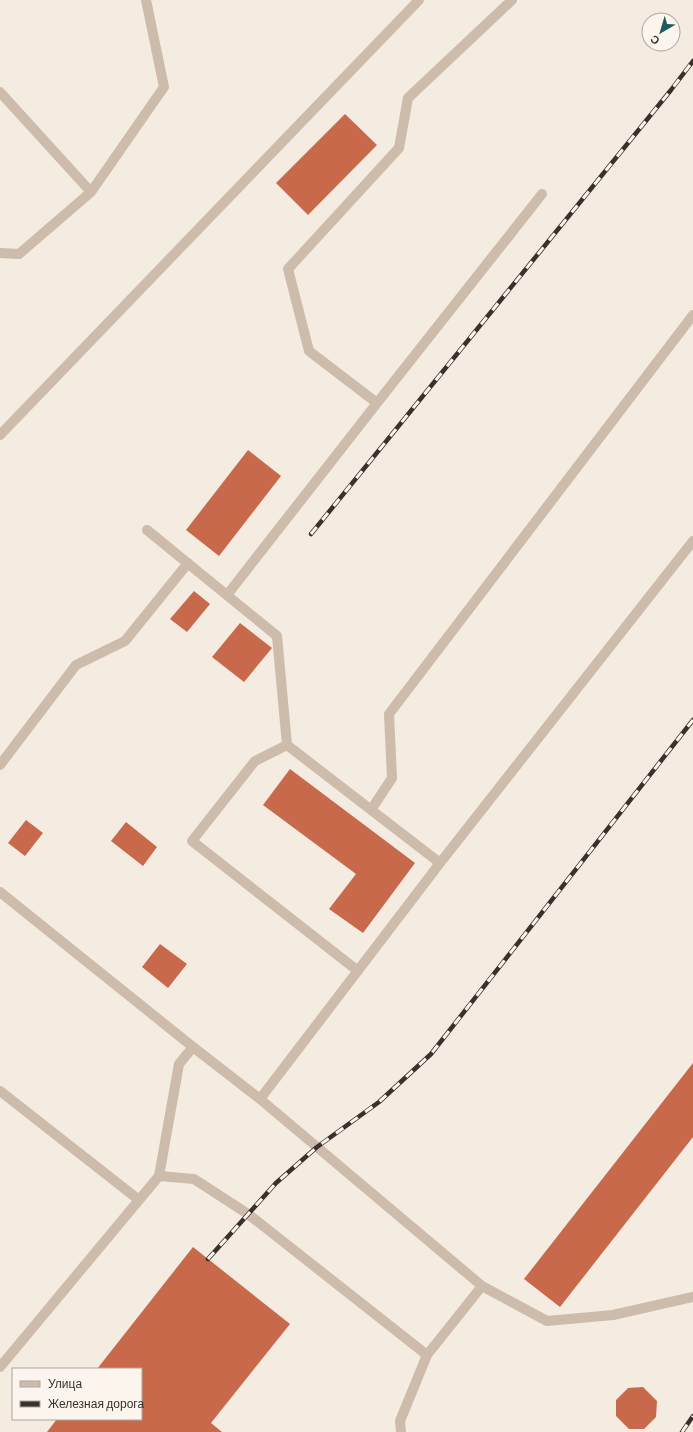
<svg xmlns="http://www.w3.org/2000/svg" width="693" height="1432" font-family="Barlow,sans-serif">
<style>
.building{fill:#c8694b}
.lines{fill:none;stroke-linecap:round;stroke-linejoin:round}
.lane{stroke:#cdbbac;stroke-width:10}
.street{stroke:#cdbbac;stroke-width:10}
.rail-casing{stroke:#3b302b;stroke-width:4.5}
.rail{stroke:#fbf5ee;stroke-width:3;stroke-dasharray:9;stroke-linecap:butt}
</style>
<rect width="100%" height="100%" fill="#f4ebe1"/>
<!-- building -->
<path class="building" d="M345 114 377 145 308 215 276 183Z
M248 450 281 476 219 556 186 530Z
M194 591 210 604 187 632 170 619Z
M240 623 272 648 244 682 212 657Z
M290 769 415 863 363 933 329 909 356 874 263 805Z
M26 820 43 833 25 856 8 843Z
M126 822 157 847 143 866 111 841Z
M160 944 187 964 168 988 142 967Z
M693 1063V1137L560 1307 524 1279Z
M193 1247 290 1324 211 1423 222 1432H47L57 1419H141V1369H97Z
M643 1387 657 1401 656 1417 644 1429H629L616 1416V1400L628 1388Z"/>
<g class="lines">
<!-- lane -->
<path class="lane" d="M0 92 91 192
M0 253 19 254 91 192 164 87 146 0
M377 403 542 194
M147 530 277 636 287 745 440 863
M693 541 440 863 260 1099 482 1286 547 1321 613 1315 693 1297
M227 595 377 403 309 351 288 269 399 148 408 98 512 0
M287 745 255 761 192 841 358 971
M0 765 76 665 125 641 188 563
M371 810 392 778 389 714 693 315
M0 892 193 1047 260 1099
M0 1091 139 1200
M159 1176 194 1179 248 1214 427 1355
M0 1367 159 1176 179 1064 193 1047
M401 1432 400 1421 427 1355 482 1286"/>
<!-- street -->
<path class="street" d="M0 435 419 0"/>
<!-- rail casing -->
<g class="rail-casing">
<path id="rail" d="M311 534 671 90 693 61
M208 1259 276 1183 317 1147 379 1102 431 1054 693 720
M682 1432 693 1416"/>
</g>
<!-- rail -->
<use href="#rail" class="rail"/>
</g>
<!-- legend -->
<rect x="12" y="1368" width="130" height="52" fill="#fbf5ee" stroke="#aea6a0"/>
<rect x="20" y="1381" width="20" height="6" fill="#cdbbac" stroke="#aea6a0"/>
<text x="48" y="1388" font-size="12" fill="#3b302b">Улица</text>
<rect x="20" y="1401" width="20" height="6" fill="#3b302b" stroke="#aea6a0"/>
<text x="48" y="1408" font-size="12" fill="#3b302b">Железная дорога</text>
<!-- north arrow -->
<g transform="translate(661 32) rotate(218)"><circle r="19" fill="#fbf5ee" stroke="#aea6a0"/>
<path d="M0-3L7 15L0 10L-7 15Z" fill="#1f5a5e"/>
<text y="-6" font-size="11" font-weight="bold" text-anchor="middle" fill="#3b302b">С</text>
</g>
</svg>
